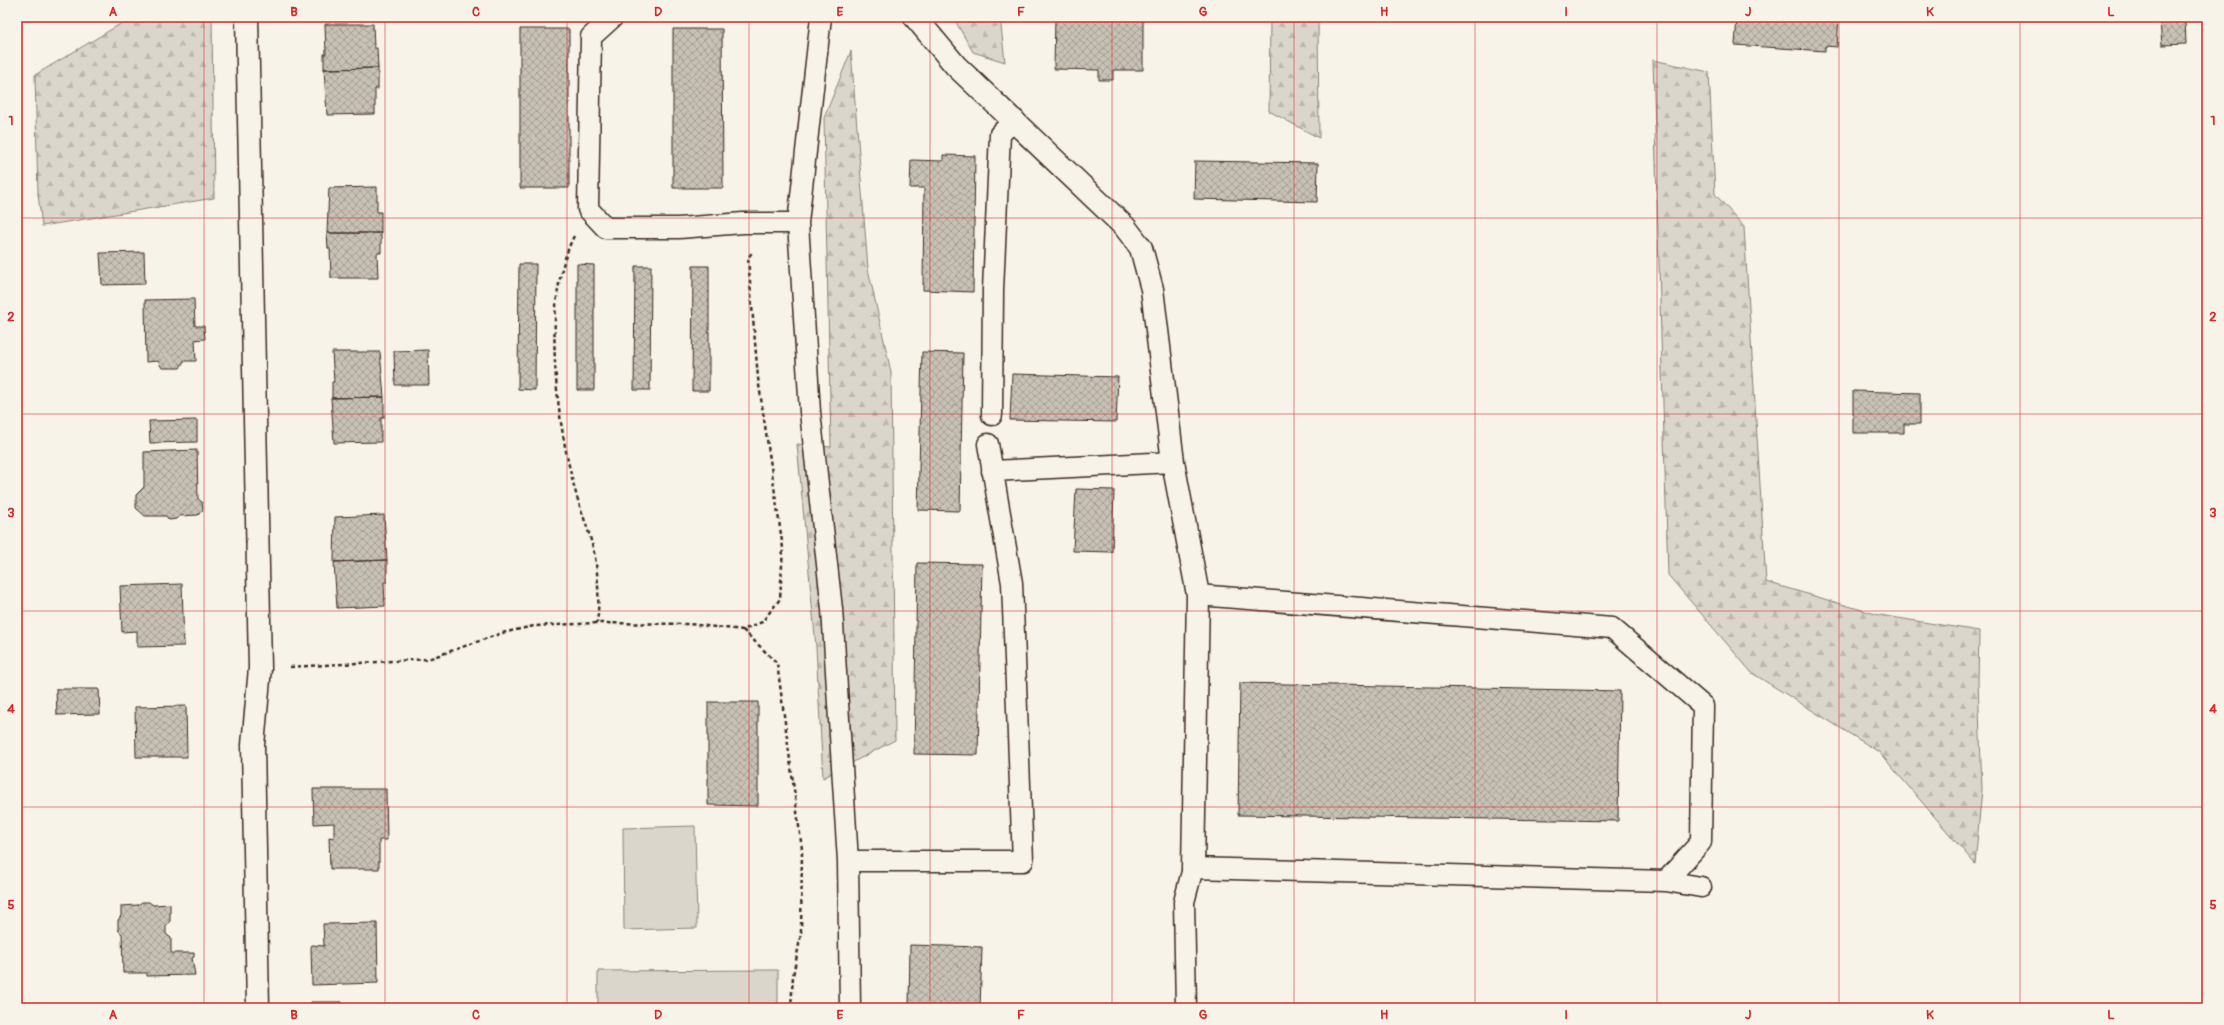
<svg xmlns="http://www.w3.org/2000/svg" width="2224" height="1025" font-family="Pangolin,sans-serif">
<style>
.green{fill:#dbd6cb;stroke:#8b8074}
.forest{fill:url(#forest-firs);stroke:#8b8074}
.building{fill:url(#building-cross-hatch);stroke:#3b2a1e}
.lines{fill:none;stroke-linecap:round;stroke-linejoin:round}
.service-casing{stroke:#3b2a1e;stroke-width:23}
.minor-casing{stroke:#3b2a1e;stroke-width:25}
.path{stroke:#3b2a1e;stroke-width:2.5;stroke-dasharray:4 3;stroke-linecap:butt}
.service{stroke:#f7f3e8;stroke-width:20}
.minor{stroke:#f7f3e8;stroke-width:22}
.grid{fill:none;stroke:#d62828;stroke-width:1;stroke-opacity:0.55}
.neatline{fill:none;stroke:#d62828;stroke-width:1.5}
.grid-label{font-size:13px;text-anchor:middle;font-weight:bold;fill:#d62828}
</style>
<defs>
<pattern id="forest-firs" width="22" height="20" patternUnits="userSpaceOnUse"><rect width="22" height="20" fill="#dbd6cb"/><path d="M5 1l3.5 6h-7zM16 11l3.5 6h-7z" fill="#bdb8ae"/></pattern>
<pattern id="building-cross-hatch" width="8" height="8" patternUnits="userSpaceOnUse"><rect width="8" height="8" fill="#c8c1b6"/><path d="M0 0l8 8M0 8l8-8" fill="none" stroke="#a49d93"/></pattern>
</defs>
<rect width="100%" height="100%" fill="#f7f3e8"/>
<filter id="ink" filterUnits="userSpaceOnUse"><feTurbulence type="fractalNoise" baseFrequency=".025" numOctaves="2"/><feDisplacementMap in="SourceGraphic" scale="8" xChannelSelector="R" yChannelSelector="G"/><feConvolveMatrix kernelMatrix="1 2 1 2 8 2 1 2 1" color-interpolation-filters="sRGB"/></filter>
<g filter="url(#ink)">
<!-- green -->
<path class="green" d="M695 826 697 928 624 930 623 828Z
M778 970V1008H598V971Z"/>
<!-- forest -->
<path class="forest" d="M132 17H212L214 198 42 226 38 194 35 75Z
M953 17H1000L1005 62 973 52Z
M1270 17H1318L1319 138 1269 111Z
M851 51 868 269 891 372 895 740 823 778 816 647 797 444 831 447 824 118Z
M1653 60 1709 72 1715 194 1744 227 1766 582 1879 615 1979 631 1978 682 1982 789 1975 864 1879 752 1752 673 1668 575Z"/>
<!-- building -->
<path class="building" d="M1055 17H1143V70H1113V80H1099V70L1054 69Z
M1737 17H1839L1837 47 1825 46V51L1735 45Z
M2185 20 2186 44 2162 45 2160 22Z
M325 24H373L374 48H377L378 68 324 69V54H326Z
M520 29H569V188H520Z
M673 29H722L723 188H673Z
M378 68V89H375V114L327 115 324 69Z
M943 155 975 156 973 292 923 290 924 188H910L911 160 943 161Z
M1195 161 1318 163 1317 202 1194 199Z
M377 187V212H381V233H327L329 188Z
M327 233H381V253H377L378 278H331L330 249 328 248Z
M144 252 145 284 102 285 100 253Z
M519 264H536L535 390 518 389Z
M577 264 594 265V390H577Z
M635 266H651L650 390H634Z
M693 266H709V391H692Z
M194 299 195 326H204L205 339 195 340 196 361H184L180 368H162L158 361 146 362 145 300Z
M428 350 429 385H395L394 351Z
M332 352H380L384 397 332 398V382H334Z
M922 352 963 353 960 511 918 510Z
M1012 374 1118 377 1116 422 1010 420Z
M1853 391 1920 393V424H1904V433H1853Z
M384 397V418H381V442L334 443 331 398Z
M197 420V442L150 443 149 421Z
M197 450 198 499 202 502 203 510 198 515 179 516 176 519 169 520 166 516H145L136 508V495L144 487V452Z
M1076 489 1114 490 1112 552 1073 551Z
M384 515 387 560 334 562 335 517Z
M387 560V582H384L385 606 337 608 334 562Z
M917 563 982 564 978 755 914 754Z
M182 584 184 646 137 647V631L122 632 120 586Z
M1240 683 1620 691 1618 821 1238 815Z
M56 689H99L100 714 57 715Z
M708 702H758V806L708 805Z
M186 706 187 757H136L135 707Z
M313 789H386L387 840H379V869H330L329 837 334 838V823L314 824Z
M142 902H149L153 905 170 904V921L166 926V934L171 938V953H194V957L192 958 195 975 147 976V973H123L122 934 118 930V920L121 916V906L138 905Z
M377 923 378 983 312 985 311 947 312 945 324 946 323 924Z
M910 945 982 947 980 1008H909Z
M311 1002H342V1008H311Z"/>
<g class="lines">
<!-- service casing -->
<g class="service-casing">
<path id="service" d="M613 17 591 37 588 209 606 228H679L743 223H798
M821 17 798 223 810 412 832 609 848 861 850 1008
M992 415 993 290 1000 134 1015 120
M992 471 1173 462
M1198 595 1612 628 1703 706 1701 842 1666 881
M848 861H1023L1012 583 988 444
M1186 1008 1184 902 1193 868 1666 881 1701 887"/>
</g>
<!-- minor casing -->
<g class="minor-casing">
<path id="minor" d="M247 17 260 668 253 745 258 1008
M915 17 956 66 1125 227 1141 248 1152 289 1173 462 1198 595 1193 868"/>
</g>
<!-- path -->
<path class="path" d="M574 236C541 301 556 418 574 486 579 506 587 525 592 544 598 565 600 602 597 623
M743 630 777 663 802 849 801 934 793 976 791 1008
M290 667 428 659 502 633 534 626 597 623 689 624 743 630 762 622 780 599 783 548 758 378 748 258 753 251"/>
<!-- service -->
<use href="#service" class="service"/>
<!-- minor -->
<use href="#minor" class="minor"/>
</g>
</g>
<!-- grid -->
<path class="grid" d="M204 17V1008M385 17V1008M567 17V1008M749 17V1008M930 17V1008M1112 17V1008M1294 17V1008M1475 17V1008M1657 17V1008M1839 17V1008M2020 17V1008M17 218H2207M17 414H2207M17 611H2207M17 807H2207"/>
<!-- margin -->
<rect width="2224" height="1025" fill="none" stroke="#f7f3e8" stroke-width="44"/>
<rect x="22" y="22" width="2180" height="981" class="neatline"/>
<g class="grid-label">
<text x="113" y="16">A</text>
<text x="294" y="16">B</text>
<text x="476" y="16">C</text>
<text x="658" y="16">D</text>
<text x="840" y="16">E</text>
<text x="1021" y="16">F</text>
<text x="1203" y="16">G</text>
<text x="1384" y="16">H</text>
<text x="1566" y="16">I</text>
<text x="1748" y="16">J</text>
<text x="1930" y="16">K</text>
<text x="2111" y="16">L</text>
<text x="11" y="125">1</text>
<text x="2213" y="125">1</text>
<text x="11" y="321">2</text>
<text x="2213" y="321">2</text>
<text x="11" y="517">3</text>
<text x="2213" y="517">3</text>
<text x="11" y="713">4</text>
<text x="2213" y="713">4</text>
<text x="11" y="909">5</text>
<text x="2213" y="909">5</text>
<text x="113" y="1019">A</text>
<text x="294" y="1019">B</text>
<text x="476" y="1019">C</text>
<text x="658" y="1019">D</text>
<text x="840" y="1019">E</text>
<text x="1021" y="1019">F</text>
<text x="1203" y="1019">G</text>
<text x="1384" y="1019">H</text>
<text x="1566" y="1019">I</text>
<text x="1748" y="1019">J</text>
<text x="1930" y="1019">K</text>
<text x="2111" y="1019">L</text>
</g>
</svg>
